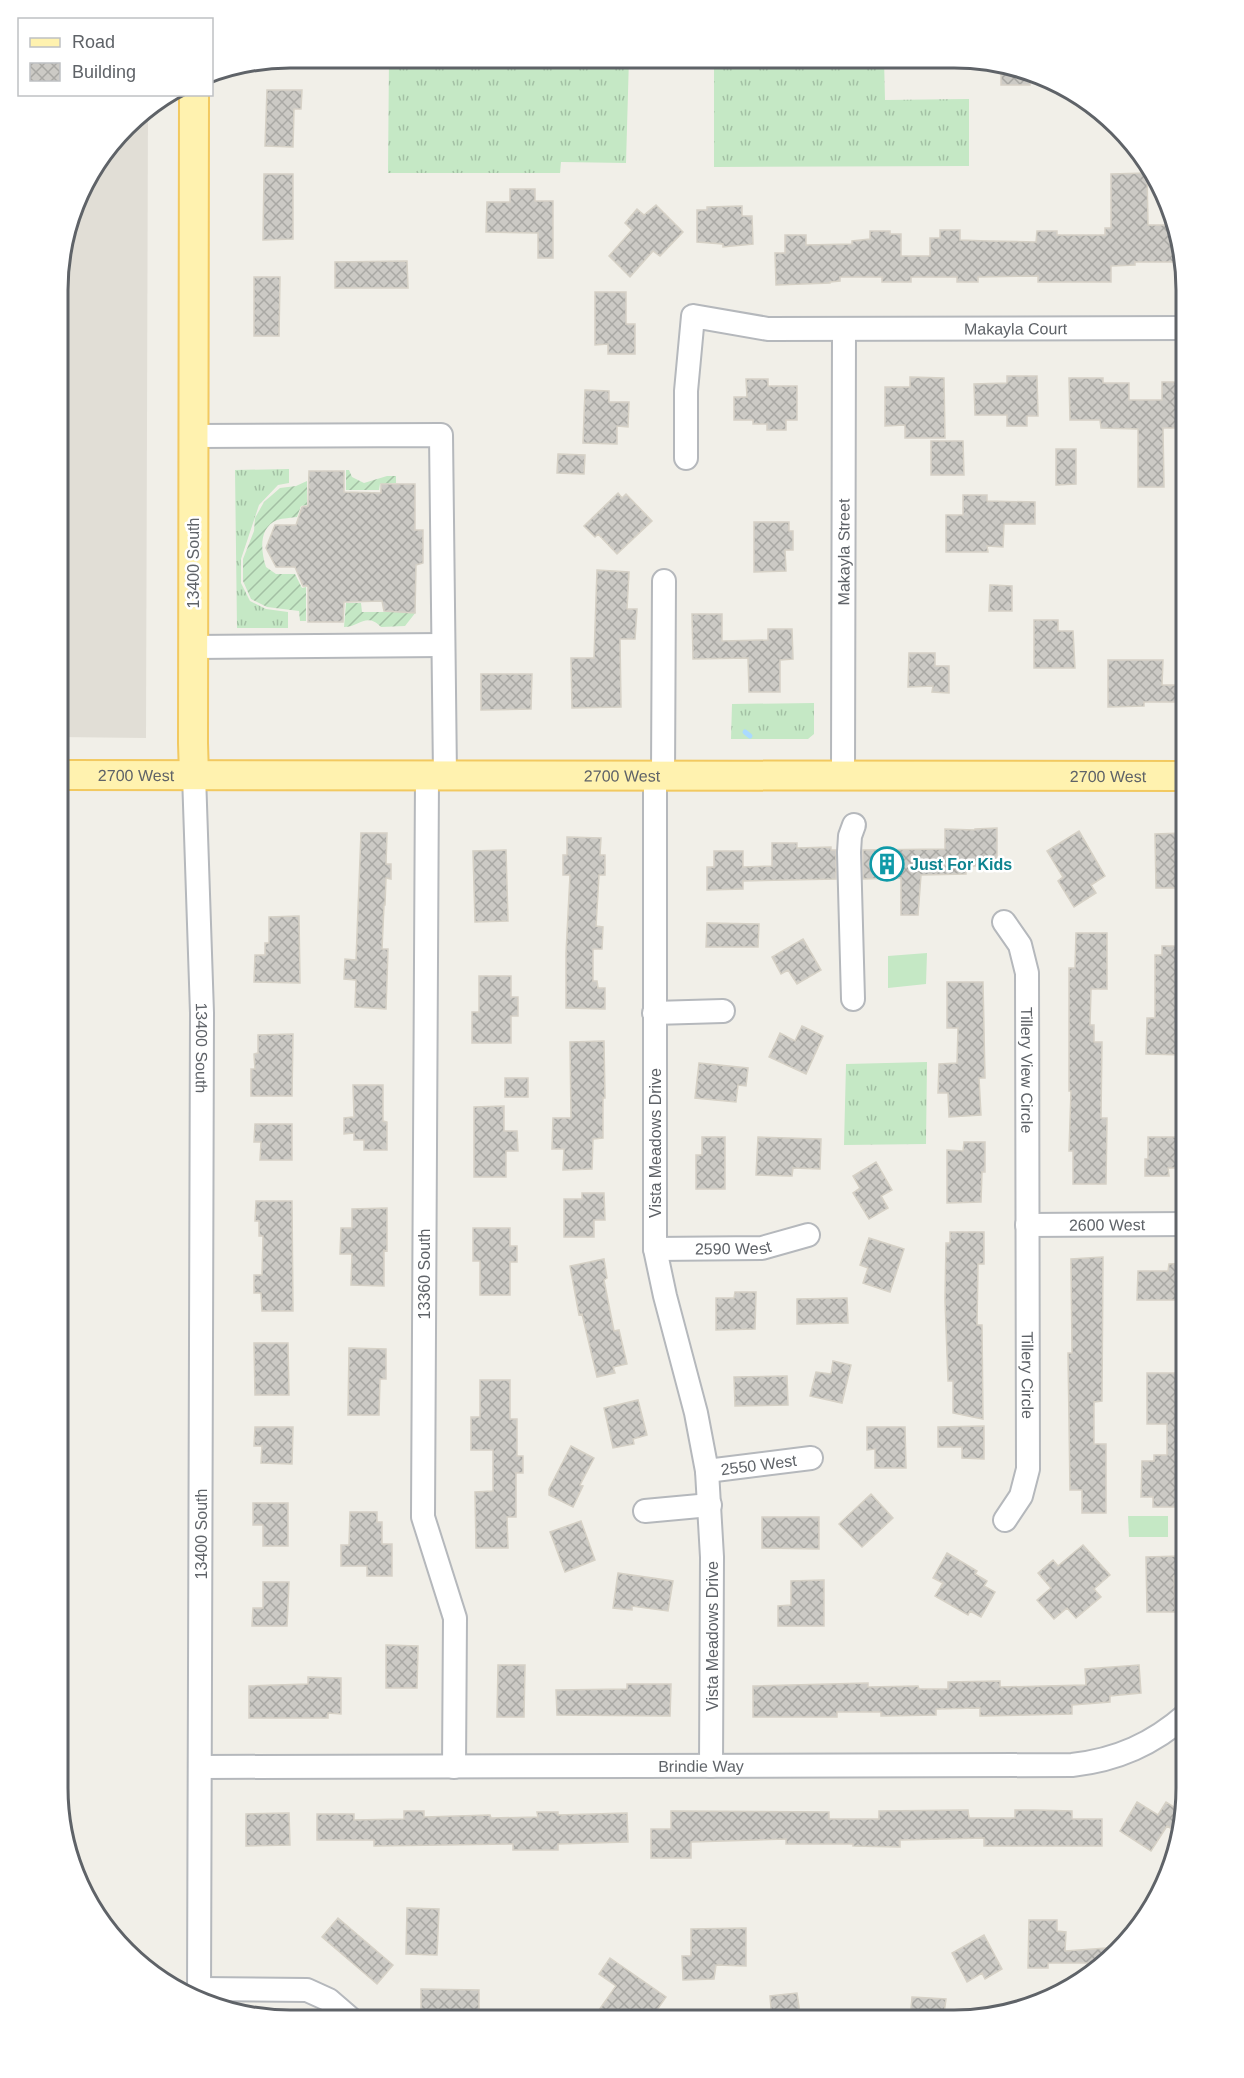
<svg xmlns="http://www.w3.org/2000/svg" width="1244" height="2078" font-family="Helvetica,sans-serif">
<style>
.education{fill:#e1ded6}
.grass{fill:url(#grass-tufts)}
.park{fill:#c5e8c5}
.garden{fill:url(#garden-furrows)}
.lines{fill:none;stroke-linecap:round;stroke-linejoin:round}
.stream{stroke:#aadaff;stroke-width:5}
.building{fill:url(#building-cross-hatch);stroke:#d6d1c6;stroke-width:1.5}
.minor-casing{stroke:#b5b8bc;stroke-width:26}
.major-casing{stroke:#f2c960;stroke-width:32}
.minor{stroke:#fff;stroke-width:22}
.major{stroke:#fff2af;stroke-width:28}
.labels{text-anchor:middle;dominant-baseline:central;stroke-width:5;stroke-linejoin:round;paint-order:stroke}
.street-label{font-size:16px;fill:#5f6368;stroke:#fff}
.culture-label{font-size:16px;font-weight:bold;fill:#0d838f;stroke:#fff;text-anchor:start}
.rim{fill:none;stroke:#5f6368;stroke-width:3}
</style>
<defs>
<pattern id="grass-tufts" width="24" height="20" patternUnits="userSpaceOnUse" patternTransform="scale(1.5)"><rect width="24" height="20" fill="#c5e8c5"/><path d="M3 7l-1-3M5 7V3M7 7l1-3M15 17l-1-3M17 17v-4M19 17l1-3" fill="none" stroke="#a3c0a4"/></pattern>
<pattern id="garden-furrows" width="10" height="10" patternUnits="userSpaceOnUse" patternTransform="scale(1.5)"><rect width="10" height="10" fill="#c5e8c5"/><path d="M-1 1l2-2M0 10L10 0M9 11l2-2" fill="none" stroke="#a3c0a4"/></pattern>
<pattern id="building-cross-hatch" width="8" height="8" patternUnits="userSpaceOnUse" patternTransform="scale(1.5)"><rect width="8" height="8" fill="#cccac5"/><path d="M0 0l8 8M0 8l8-8" fill="none" stroke="#a9a8a4"/></pattern>
</defs>
<rect width="100%" height="100%" fill="#f1efe8"/>
<!-- education -->
<path class="education" d="M148 107 146 738 58 737 59 259 81 186 136 115Z"/>
<!-- grass -->
<path class="grass" d="M389 57 629 58 626 163 561 162 560 173H388Z
M714 58 884 59 885 100 969 99V166L714 167Z
M289 469V483L278 485 259 505 241 559V583L250 601 266 609 288 612V628H237L235 470Z
M814 703V734L808 739H731L732 704Z
M927 1062 926 1144 844 1145 846 1064Z"/>
<!-- park -->
<path class="park" d="M927 953 926 984 888 988V956Z
M1128 1516H1168V1537H1129Z"/>
<!-- garden -->
<path class="garden" d="M346 470H349L352 477 364 483 387 476H396V483L380 484 379 490H346Z
M307 481V505L301 506 297 517C291 518 283 518 277 520 258 528 261 552 266 567L276 574H295L302 588 306 587V621H300L299 611 267 607 251 599 243 581V559L254 531 255 518 264 502 280 488 296 486Z
M346 603H361L362 612H416L405 626 381 627C366 612 360 627 344 627Z"/>
<g class="lines">
<!-- stream -->
<path class="stream" d="M745 732 750 736"/>
</g>
<!-- building -->
<path class="building" d="M1001 63 1030 71V85H1001Z
M267 90H302L301 109H294L293 147 265 146Z
M1147 173 1148 225H1174L1182 262H1135V265L1111 266V282H1038V276L978 277V282H957V277H911V282H882V277H840V281L830 282V283L776 285 775 253H785V235H806V245L852 244V241L870 239V231H890V234H901V256H930V238H940V230H960V240L988 241 1036 242 1037 231H1057V235H1105V228H1111V174Z
M264 174H293V239L263 240Z
M510 189H535V201H553V258H538V233L486 232 487 202H510Z
M656 205 683 232 660 256 653 251 630 277 609 256 632 230 625 223 637 209 644 215Z
M742 206V216H752L753 244 723 247V244L697 242V210H707V207Z
M407 261 408 288H335V262Z
M254 277H280L279 336H254Z
M595 292H626V324H635V354H608V344L595 345Z
M1007 376H1037L1038 416H1027V426H1007V415H975L974 384 1007 383Z
M910 377 944 378 945 438H905V425L885 426V387H910Z
M1069 378H1103V383H1129V400H1162V382H1182V394H1187V428H1163L1164 487H1138V429L1101 428 1100 420H1070Z
M746 379H768V386H797V420H786V430H767V424H753V420H734V397H747Z
M585 390 609 391V402H629L628 427 617 426V444L583 443Z
M931 441H963L964 475H931Z
M1056 449H1076V484L1056 485Z
M558 454 585 455 584 474 557 473Z
M309 471H344V492L381 493V484H415V530H423V563L416 565 415 613 384 611 382 601 344 602 343 622H308V586H303L295 567H276L266 548 275 525H296L302 507 308 506Z
M618 493 622 498 626 494 652 521 617 554 598 534 595 537 584 526Z
M963 495H987V501L1035 502V524H1004L1003 547 987 546 988 552H946V515H963Z
M754 522H789V531H793V550H785L786 571 754 572Z
M597 570 629 572 627 609H637L635 639H620L621 707 572 708 571 658H594Z
M990 585 1012 586V611H989Z
M692 614H722V641L768 640V629H792L793 659 780 660V692H749L748 658 693 659Z
M1034 620H1058V631H1073L1075 668H1034Z
M909 653H935V666H949V693L932 692 933 686 908 687Z
M1108 660H1163L1162 685H1187V702H1144V706L1108 707Z
M481 674H532L531 709 481 710Z
M997 828V861H977V866H966V874L921 875 918 915H901V878L863 879V850L945 849V829L975 830V829Z
M1079 831 1105 876 1091 885 1096 893 1074 907 1058 881 1063 877 1047 851Z
M361 833H387L386 864H391V879L386 878 385 905H384L382 949H388L386 1009 355 1007 356 980 344 979 345 959 356 960Z
M1183 833 1184 854H1179V888H1156L1155 834Z
M567 837 601 838 600 855H605V875H599L596 926 603 927 602 949H593V981H597L598 988H605V1009L566 1008V953L570 875H563V855H567Z
M772 843H797V848L831 847V850H836V879L743 881V889L707 890V867H714V851H743V867L772 866Z
M506 850 508 921 475 922 473 851Z
M299 916 300 983 254 982 255 955H265V943H269V917Z
M707 923 759 924 758 947H706Z
M1076 933H1107V989H1091L1090 1025H1094V1042H1102L1101 1118H1107L1106 1184H1073V1151H1069L1071 1091H1069V968H1075Z
M803 939 821 970 797 984 788 970 781 974 772 957Z
M1162 946H1184V956H1187L1185 1055 1146 1054 1147 1018H1155V955H1162Z
M479 976H511V997H518V1016H511V1043H472V1012H479Z
M947 982H983L985 1078H979L981 1115 949 1117 948 1093H938L939 1064 957 1063 958 1028H947Z
M802 1026 823 1036 806 1074 769 1057 780 1033 795 1041Z
M293 1034 292 1096H251V1069H255L254 1054 258 1053V1035Z
M604 1041 605 1098H603V1138L593 1139 592 1169 563 1170 564 1149H552L553 1118H571L570 1042Z
M699 1063 748 1068 746 1086 738 1085 736 1102 695 1098Z
M505 1078H528V1097H505Z
M353 1085H383V1121L387 1122V1150H364V1140H354V1133L344 1134V1118L354 1117Z
M504 1106V1131H517L518 1151H506V1177H474V1107Z
M255 1124H292V1160H260L261 1142H254Z
M702 1137H725V1189H696V1155H702Z
M758 1137 821 1139 820 1169 793 1168 792 1176 756 1175Z
M1148 1137H1187V1168H1168L1169 1176H1145V1159H1148Z
M964 1142H985V1172H982L981 1202 947 1203V1150L963 1151Z
M876 1162 892 1190 881 1196 888 1208 869 1219 853 1193 860 1188 853 1176Z
M582 1193H604L605 1220H594V1237H564V1199H582Z
M256 1201H292L293 1311H262L261 1293H254V1275H262L263 1236H259V1221H255Z
M387 1208V1251L384 1250V1286L351 1285 352 1254H340L341 1228H352V1209Z
M473 1228H510V1246H517V1262H510V1295H480V1261H473Z
M950 1232H984V1264H978L977 1325H982L983 1419 953 1413V1381H948L945 1300 946 1243H950Z
M869 1238 904 1249 890 1292 863 1283 868 1268 860 1265Z
M1103 1257 1102 1401 1094 1402V1444H1106V1513H1082V1490H1070L1068 1353H1072L1071 1259Z
M604 1259 607 1278 604 1280 614 1331 619 1330 627 1364 613 1367 615 1373 597 1377 582 1314 579 1315 570 1266Z
M1187 1263V1300H1137L1138 1271H1168L1169 1264Z
M735 1292H756L755 1329 716 1330V1298H734Z
M847 1298 848 1323 797 1324V1299Z
M254 1343H288L289 1395H255Z
M349 1348 386 1349V1379H380L379 1415H348Z
M833 1361 851 1365 842 1403 810 1396 816 1372 831 1374Z
M1147 1373H1183V1406H1187V1435H1183L1182 1464H1186V1490H1182L1181 1501H1177V1507H1153V1497H1141L1142 1461H1154V1455H1167V1424H1147Z
M787 1376 788 1405 735 1406 734 1377Z
M480 1380H510V1419H517V1456H523V1473H516V1517H507L508 1548H476L475 1492 493 1491V1450H471V1417H480Z
M638 1400 647 1435 633 1439 634 1444 613 1448 604 1408Z
M984 1426V1459L962 1458V1447H938V1427Z
M255 1427H293L292 1464 261 1463 262 1446H254Z
M867 1427H905L906 1468H875V1449L867 1450Z
M571 1446 594 1458 580 1485 583 1486 573 1507 549 1495V1489Z
M871 1494 893 1518 862 1547 839 1524Z
M253 1503H288V1546H263V1525H253Z
M350 1512H377V1522H382V1544H392V1576H367V1566H341V1545H349Z
M762 1517H819V1549L762 1548Z
M581 1521 595 1560 565 1572 550 1532Z
M1083 1545 1110 1575 1094 1589 1101 1597 1076 1618 1067 1608 1054 1619 1037 1600 1051 1588 1038 1573 1053 1560 1058 1566Z
M947 1553 977 1571 975 1574 987 1581 984 1586 995 1592 981 1617 970 1611 968 1615 935 1596 943 1583 933 1578Z
M1182 1556V1576H1174L1175 1612H1147L1146 1557Z
M618 1573 673 1581 668 1611 632 1606V1610L613 1608Z
M824 1580V1626H778V1606L791 1605V1581Z
M263 1582H289L287 1626H252L253 1608H263Z
M386 1645 418 1646 417 1688H386Z
M498 1665H525L524 1717H497Z
M1139 1665 1141 1693 1110 1696V1702L1072 1705V1714L980 1716V1708L936 1709V1715L881 1716V1712H837V1717H753V1686L868 1683V1687L918 1686 919 1689H948V1682L1000 1681V1687L1086 1685 1085 1669Z
M308 1677 341 1678V1714L328 1713V1718H249V1686L308 1684Z
M627 1684H671L670 1716 557 1715 556 1690 627 1689Z
M1137 1802 1158 1815 1166 1802 1182 1812 1172 1829 1167 1826 1151 1851 1120 1831Z
M968 1810 969 1818H1015V1810H1035L1072 1811V1819H1102V1846H984V1838L900 1840V1847L853 1846V1844H786V1839L691 1842V1858H651V1829H671V1811L829 1812V1819H879V1811Z
M404 1811H424V1817L490 1815 491 1818 538 1817 537 1812H558V1815L627 1813 628 1842 558 1844V1850H513V1844L374 1846V1840H317V1814H354V1820L404 1819Z
M289 1813 290 1845 246 1846V1814Z
M407 1908 439 1909 437 1955 406 1954Z
M338 1918 393 1965 377 1984 322 1937Z
M1029 1920H1057V1931L1066 1932 1065 1951 1122 1947 1091 1976V1963H1048V1968H1028Z
M746 1928V1966L716 1965 714 1979 683 1980 682 1956H691V1929Z
M984 1935 1002 1969 985 1979 982 1973 967 1982 952 1953Z
M610 1958 666 1997 652 2017 645 2011 639 2020H592L616 1986 599 1974Z
M421 1989 479 1990V2020H453V2013H421Z
M797 1993 801 2021 772 2020 770 1996Z
M912 1997 946 1999 943 2021H910Z"/>
<g class="lines">
<!-- minor casing -->
<g class="minor-casing">
<g id="minor">
<path d="M193 436 441 435 445 776"/>
<path id="s1" d="M686 458V391L693 316 768 329 1187 328"/>
<path d="M193 647 443 645"/>
<path id="s2" d="M194 775 202 1013 199 2002"/>
<path d="M427 776 423 1517 455 1618 454 1767"/>
<path d="M655 776V1249L665 1296 696 1413 707 1471 712 1557 711 1766"/>
<path d="M663 776 664 581"/>
<path id="s3" d="M843 776 844 329"/>
<path id="s4" d="M1004 922 1020 945 1027 973 1028 1469 1021 1496 1005 1520"/>
<path d="M853 999 849 852 850 836 854 825"/>
<path d="M654 1013 723 1011"/>
<path id="s5" d="M1027 1225 1187 1224"/>
<path id="s6" d="M655 1249 762 1248 808 1235"/>
<path id="s7" d="M707 1471 811 1458"/>
<path d="M645 1511 710 1505"/>
<path id="s8" d="M200 1767 1072 1765C1117 1760 1153 1744 1187 1714"/>
<path d="M199 1989 307 1990 329 2000 351 2019"/>
</g>
</g>
<!-- major casing -->
<g class="major-casing">
<g id="major">
<path d="M194 94 193 743 194 775"/>
<path id="s9" d="M58 775 1187 776"/>
</g>
</g>
<!-- minor -->
<use href="#minor" class="minor"/>
<!-- major -->
<use href="#major" class="major"/>
</g>
<!-- icons -->
<defs>
<g id="building-ring" transform="scale(1.725)"><circle r="9.5" fill="#fff" stroke="#0f9aa8" stroke-width="1.5"/><path d="M-4-6H4V6H1V3H-1V6H-4ZM-2.5-4.3h1.7v1.8h-1.7ZM.8-4.3h1.7v1.8H.8ZM-2.5-1h1.7V.8h-1.7ZM.8-1h1.7V.8H.8Z" fill="#0f9aa8"/></g>
</defs>
<g fill-rule="evenodd">
<use href="#building-ring" x="887" y="864"/>
</g>
<g class="labels">
<!-- street labels -->
<g class="street-label">
<text stroke="none"><textPath href="#s1" startOffset="466">Makayla Court</textPath></text>
<text stroke="none"><textPath href="#s3" startOffset="224">Makayla Street</textPath></text>
<text transform="translate(193 563) rotate(-90)">13400 South</text>
<text stroke="none"><textPath href="#s9" startOffset="78">2700 West</textPath></text>
<text stroke="none"><textPath href="#s9" startOffset="564">2700 West</textPath></text>
<text stroke="none"><textPath href="#s9" startOffset="1050">2700 West</textPath></text>
<text stroke="none"><textPath href="#s2" startOffset="273">13400 South</textPath></text>
<text stroke="none"><textPath href="#s4" startOffset="154">Tillery View Circle</textPath></text>
<text transform="translate(655 1143) rotate(-90)">Vista Meadows Drive</text>
<text stroke="none"><textPath href="#s5" startOffset="80">2600 West</textPath></text>
<text stroke="none"><textPath href="#s6" startOffset="78">2590 West</textPath></text>
<text transform="translate(424 1274) rotate(-90)">13360 South</text>
<text stroke="none"><textPath href="#s4" startOffset="459">Tillery Circle</textPath></text>
<text stroke="none"><textPath href="#s7" startOffset="52">2550 West</textPath></text>
<text transform="translate(201 1534) rotate(-90)">13400 South</text>
<text transform="translate(712 1636) rotate(-90)">Vista Meadows Drive</text>
<text stroke="none"><textPath href="#s8" startOffset="501">Brindie Way</textPath></text>
</g>
<!-- culture labels -->
<g class="culture-label">
<text x="910" y="864">Just For Kids</text>
</g>
</g>
<!-- crop -->
<path d="M0 0H1244V2078H0ZM290 68H954A222 222 0 0 1 1176 290V1788A222 222 0 0 1 954 2010H290A222 222 0 0 1 68 1788V290A222 222 0 0 1 290 68Z" fill="#fff" fill-rule="evenodd"/>
<path class="rim" d="M290 68H954A222 222 0 0 1 1176 290V1788A222 222 0 0 1 954 2010H290A222 222 0 0 1 68 1788V290A222 222 0 0 1 290 68Z"/>
<!-- legend -->
<rect x="18" y="18" width="195" height="78" fill="#ffffff" stroke="#bfc1c3" stroke-width="1.5"/>
<rect x="30" y="38" width="30" height="9" fill="#fff2af" stroke="#bfc1c3" stroke-width="1.5"/>
<text x="72" y="48" font-size="18" fill="#5f6368">Road</text>
<rect x="30" y="63" width="30" height="18" fill="url(#building-cross-hatch)" stroke="#bfc1c3" stroke-width="1.5"/>
<text x="72" y="78" font-size="18" fill="#5f6368">Building</text>
</svg>
